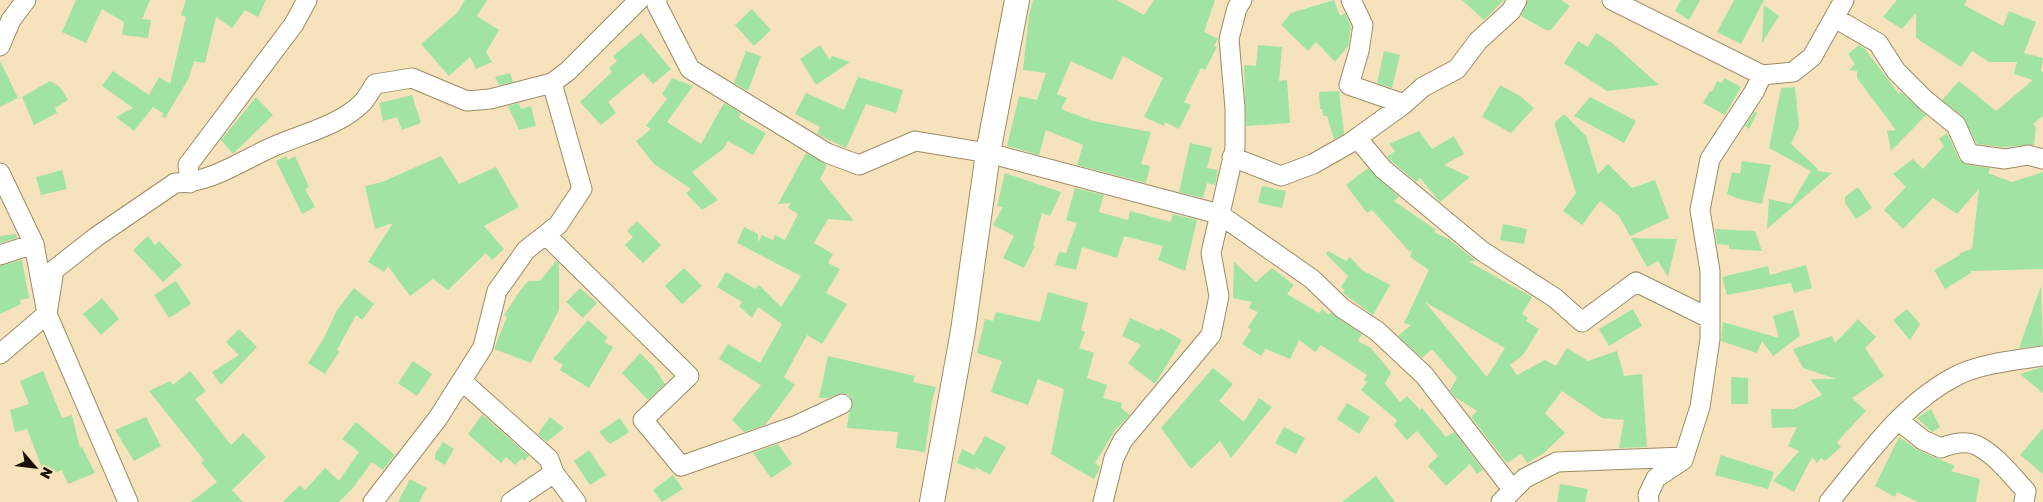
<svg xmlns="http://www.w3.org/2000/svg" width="2043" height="502" font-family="'Golos Text',sans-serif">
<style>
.building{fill:#a0e3a3;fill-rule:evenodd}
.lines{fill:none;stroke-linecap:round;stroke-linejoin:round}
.minor-casing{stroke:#9c8b65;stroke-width:21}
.tertiary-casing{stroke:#9c8b65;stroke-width:26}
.minor{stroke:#fff;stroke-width:19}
.tertiary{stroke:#fff;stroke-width:24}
</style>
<rect width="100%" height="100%" fill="#f6e3bb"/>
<!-- building -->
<path class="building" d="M76 0H150L142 19 151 20 148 38 122 35 124 22 102 9 86 43 62 32Z
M186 0H266L258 17 245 10 232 28 216 17 205 63 194 61 189 78 165 118 162 117 163 113 153 107 134 131 116 117 133 108 102 86 113 71 149 95 159 77 170 84 186 17 181 15Z
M465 0H487L477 16 499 30 486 52 492 62 476 69 470 57 449 76 421 44 457 13Z
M1033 0H1117L1144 15 1154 0H1215L1204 32 1218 39 1214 46 1217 47 1205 70 1201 68 1184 102 1191 105 1179 129 1165 122 1164 126 1144 117 1163 78 1123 56 1112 80 1071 61 1057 94 1067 98 1061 109 1093 121 1151 132 1141 164 1150 166 1146 183 1077 165 1083 145 1046 130 1039 155 1007 146 1019 96 1037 100 1046 73 1023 70 1029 15Z
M1334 0 1340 16 1345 13 1351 27 1348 46 1335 62 1316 42 1308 51 1281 25 1291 13Z
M1462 0H1504L1484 20Z
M1528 0H1561L1570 6 1551 30H1546L1521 16Z
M1681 0H1700L1689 20 1675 11Z
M1734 0H1764L1741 44 1717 32Z
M1897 0H1967L1964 5 2003 26 2009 11 2036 22 2024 53 2043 58 2041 73 2043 71V116L2033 124 2036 127 2034 145 2002 147 1977 144 1963 117 1942 100 1959 81 1996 111 2033 80 2014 74 2017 62H1989L1972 51 1961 67 1916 38V13L1902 29 1883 17Z
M1764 5 1779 16 1762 43Z
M752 9 771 30 754 46 735 25Z
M641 33 671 69 653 84 643 73 608 102 616 113 601 125 580 102 612 72 609 68 617 61 613 56Z
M1596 33 1612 43 1659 85 1607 91 1564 63 1578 41 1588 47Z
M820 45 830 60 832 56 850 62 816 85 800 59Z
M1258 45 1282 47 1279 81 1287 80 1290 123 1246 126 1244 65 1256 66Z
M1859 45 1865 49 1899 94 1901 92 1926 115 1891 151 1887 131 1896 130 1857 78V71L1849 70 1855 64 1848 54Z
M746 51 761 56 748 91 734 83Z
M1384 51 1400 55 1392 88 1377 83Z
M0 61 18 98 0 107Z
M510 73 513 82 499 85 495 77Z
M858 77 903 90 896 113 866 104 846 148 817 134 820 127 795 114 806 93 844 110Z
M672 78 693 86 667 122 701 144 724 103 741 113 739 118 766 133 753 155 728 141 723 149 692 172 718 200 702 210 686 193 691 189 654 164 636 141 651 129 646 126 667 99 662 94Z
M1724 78 1741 87 1725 115 1703 103 1710 91 1712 92 1717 81 1722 83Z
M50 81 60 87 68 100 55 108 57 113 34 125 22 97Z
M1500 85 1520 96 1534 108 1511 133 1482 117Z
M1795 87 1799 126 1791 144 1818 169 1817 171 1832 173 1767 229 1769 199 1791 204 1811 171 1769 148 1781 88Z
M1339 91 1344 134 1334 139 1327 116H1323L1322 109H1320L1319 92Z
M412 95 421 123 402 130 397 117 383 121 379 103Z
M256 97 273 115 233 154 221 140Z
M1590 97 1636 121 1624 143 1574 116Z
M519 103 521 109 531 106 536 126 519 130 508 106Z
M1755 111 1757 113 1749 129 1745 126Z
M1564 114 1586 136 1598 174 1608 164 1632 188 1655 180 1669 218 1630 236 1619 216 1600 201 1582 225 1563 211 1576 193 1555 126V122Z
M1419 131 1432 149 1454 136 1464 154 1444 165 1470 177 1440 202 1420 178 1416 182 1387 157 1395 151 1389 144Z
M1947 133 1959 159 1967 165 1990 168 1988 173 2012 182 2043 172V269L1970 271 1971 273 1945 289 1934 270 1960 255V253L1972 249 1979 189 1957 214 1933 198 1903 229 1884 210 1906 187 1893 174 1913 159 1923 169 1944 146 1939 139Z
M1190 143 1212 148 1207 168 1218 170 1215 185 1207 183 1203 198 1179 192Z
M806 153 827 165 820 179 854 221 828 219 814 243 833 254 828 263 840 269 826 293 847 304 822 344 807 335 784 377 795 385 765 425 744 432 732 420 761 385 719 359 728 344 760 363 782 324 758 307 752 318 739 306 742 302 717 287 726 272 755 289 759 285 781 307 801 276 737 243 744 227 758 234V242L762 235 773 240 775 235 785 240 798 214 788 208 791 203 778 204Z
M286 156 288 160 295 156 309 187 305 189 315 207 302 214 276 161Z
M441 156 459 184 496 167 519 207 484 226 504 249 492 260 486 253 448 290 433 279 410 296 388 266 384 272 368 262 393 223 375 229 365 186 382 182Z
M1742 161 1771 165 1762 204 1739 199 1727 194 1732 172 1740 174Z
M1368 168 1399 197 1394 201 1436 230 1434 232 1450 240 1476 261H1468L1532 297 1522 314 1528 318 1526 321 1539 329 1523 355 1510 365 1517 375 1545 360 1556 366 1567 348 1588 361 1617 351 1624 376 1642 374 1647 447 1619 448 1624 420 1602 418 1562 391 1545 413 1565 433 1544 453 1527 463 1521 454 1507 463 1471 417 1477 411 1455 397 1450 390 1457 378 1432 349 1422 358 1398 336 1411 325 1404 323 1429 270 1410 257 1413 248 1410 252 1372 210 1367 213 1346 185ZM1425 302 1505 348 1487 377Z
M62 170 67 189 41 195 36 177Z
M1005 173 1061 192 1050 216 1042 213 1033 246H1035L1024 268 1003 258 1014 236 993 225 1003 207 997 206Z
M1262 186 1286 191 1282 208 1258 203Z
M1858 187 1872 208 1856 219 1845 203V197Z
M1075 188 1104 195 1099 212 1128 220 1130 211 1171 222 1173 214 1197 220 1185 271 1158 260 1163 246 1124 236 1117 258 1082 247 1076 270 1055 265 1059 252 1066 253 1077 223 1066 220Z
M637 221 661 245 643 263 625 245 633 237 627 231Z
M1503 224 1527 229 1524 244 1500 240Z
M1715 229 1755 231 1762 251 1729 249V245L1717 244Z
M16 234 17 238 0 243V236Z
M148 236 155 245 159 241 182 265 163 282 133 250Z
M1631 238 1677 239 1668 277 1658 261 1647 267Z
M1328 251 1346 261 1350 257 1362 270 1390 285 1373 315 1343 293 1345 290 1341 287 1348 276 1326 254Z
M22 260 29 298 20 300 21 304 0 314V266Z
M556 261 559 263V310L531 363 494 349 507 317 504 315 519 292 528 281H540Z
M1234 262 1256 282 1272 268 1294 285 1287 294 1319 313 1322 309 1329 315 1330 312 1362 334 1358 341 1371 348 1391 372 1385 384 1400 402 1407 396 1420 410 1422 408 1446 437 1454 432 1483 470 1477 474 1470 464 1446 486 1428 466 1438 456 1417 431 1407 440 1394 425 1397 420 1361 390 1367 382 1364 380 1367 375 1321 345 1315 352 1299 340 1290 359 1266 349 1261 356 1242 344 1251 330 1248 327 1258 312 1249 308 1252 302 1233 298Z
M1806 265 1812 288 1794 293 1791 283 1727 295 1722 277 1768 266 1770 275Z
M684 268 702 286 682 304 665 286Z
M176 281 191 304 169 318 154 295Z
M2041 286 2043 345 2019 348Z
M354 288 374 304 362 320 356 315 337 350 339 352 325 374 308 363 324 338 337 310Z
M580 288 597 303 583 318 566 302Z
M1048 292 1088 303 1081 330 1085 332 1079 348 1094 353 1087 378 1107 385 1103 398 1122 403 1121 408 1130 415 1115 430 1095 463 1100 467 1094 479 1051 454 1064 389 1038 379 1028 405 991 392 1002 361 977 353 985 319 993 321 996 312 1040 322Z
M102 298 119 319 101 335 83 314Z
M1633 309 1642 326 1609 346 1599 329Z
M1907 309 1920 324 1910 340 1893 320Z
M1793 310 1800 336 1773 356 1762 341 1757 353 1721 341 1723 322 1779 338 1773 316Z
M1130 318 1159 331 1160 328 1182 340 1155 384 1128 363 1141 345 1122 336Z
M1858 319 1876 337 1865 348 1884 376 1852 398 1866 411 1837 442 1841 447 1825 461 1821 458 1817 463 1812 457 1794 492 1773 481 1799 451 1788 446 1797 427 1772 428 1771 409H1794L1822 395 1810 379H1836L1803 368 1793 349 1832 336 1835 343Z
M588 320 608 338 604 342 613 347 589 388 560 370 563 365 553 359Z
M239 329 257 347 221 385 212 372 239 355 226 342Z
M640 353 654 367 665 384 648 400 622 373Z
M828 356 915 376 913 382 936 387 932 401 925 452 896 448 898 432 847 428 849 413 853 404 849 395 842 393 828 398H819Z
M413 361 432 374 417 396 398 383Z
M2043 367V393L2020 374Z
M1213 368 1233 384 1219 401 1244 422 1259 398 1272 407 1231 458 1220 441 1191 469 1161 428Z
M43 371 62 418 72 415 80 448 82 447 95 473 68 484 62 470 45 476 27 429 15 432 10 410 29 404 20 381Z
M190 371 206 391 195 399 231 445 243 433 266 457 232 490 243 502H191L217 482 201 463 204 460 149 391 170 381 173 385Z
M1731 377 1748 378V404H1731Z
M1347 403 1370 417 1359 434 1337 419Z
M1931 409 1940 427 1932 432 1917 418Z
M482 415 486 418 529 456 524 461 522 458 515 465 506 457 501 463 468 434Z
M146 417 161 446 134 461 115 430Z
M550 417 564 428 547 442 538 434Z
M620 418 629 432 610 444 599 432Z
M356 422 395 455 383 470 372 462 352 489 339 502H283L300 485 305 490 325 468 339 481 359 452 342 439Z
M1284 427 1305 438 1296 454 1275 443Z
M2043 428V474L2020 455Z
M985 436 1006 447 990 475 976 467 975 470 957 463 962 449 974 455Z
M1899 437 1918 450 1955 466 1951 471 1980 479 1976 502H1918L1897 492 1895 497 1875 486Z
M443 442 454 449 445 465 435 459V454Z
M778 444 792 464 771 478 753 453Z
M589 450 606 475 590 485 574 461Z
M1721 455 1774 472 1768 489 1715 475Z
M673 475 683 489 662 502 653 490Z
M1376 476 1395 502H1342L1368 482Z
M410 479 427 488 419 502H398Z
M1560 484 1588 489 1585 502H1557Z"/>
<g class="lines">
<!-- minor casing -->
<g class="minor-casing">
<path id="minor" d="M657 0V5L690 69 827 153 859 165 915 141 988 153 1219 214 1312 279 1342 308 1377 331 1424 375 1512 489
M1351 0 1363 25 1359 51 1349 85 1404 104
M1612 0 1762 75 1793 72 1812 57 1844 0
M1835 18 1878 43 1896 71 1925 100 1956 125 1969 154 2005 159 2028 155 2043 159
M0 46 11 20 26 0
M1357 138 1383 169 1482 251 1555 298 1582 322 1636 282 1709 318
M1232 157 1281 176 1313 164 1350 143 1404 104 1423 87 1457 69 1478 41 1511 11 1517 0
M0 173 34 244 47 314 128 502
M190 183 188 165 294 24 307 0
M546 235 689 376 643 420 681 466 795 426 842 404
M0 255 34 244
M0 354 47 314 54 270 96 237 175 183C213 183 243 159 277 145 303 134 342 124 362 103 367 98 371 90 375 84L412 78 467 101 490 99 552 83 568 71 639 0
M462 381 549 459 554 473 576 502
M1898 420 1923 440 1941 448C1951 444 1964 440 1976 445 1995 454 2012 476 2026 491L2024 502
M373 502 438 418 483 347 497 291 526 250 558 225 582 189 552 83
M511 502 554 473
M1103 502 1114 458 1123 440 1211 335 1219 296 1211 253 1235 148V108L1229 39 1237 8 1242 0
M1501 502 1525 478 1557 462 1684 457
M1649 502 1648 495 1656 478 1683 460 1700 407 1710 339V271L1700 210 1710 159 1754 92 1762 75
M1829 502C1867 456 1904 401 1960 374 1985 363 2017 360 2043 356"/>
</g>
<!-- tertiary casing -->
<g class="tertiary-casing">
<path id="tertiary" d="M932 502 963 331 988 153 1017 0"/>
</g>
<!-- minor -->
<use href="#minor" class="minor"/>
<!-- tertiary -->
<use href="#tertiary" class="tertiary"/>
</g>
<!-- north arrow -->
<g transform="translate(35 467) rotate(118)" stroke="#f6e3bb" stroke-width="4" paint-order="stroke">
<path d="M0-4L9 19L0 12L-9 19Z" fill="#181104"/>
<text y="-8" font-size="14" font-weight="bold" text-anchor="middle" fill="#181104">N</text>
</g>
</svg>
